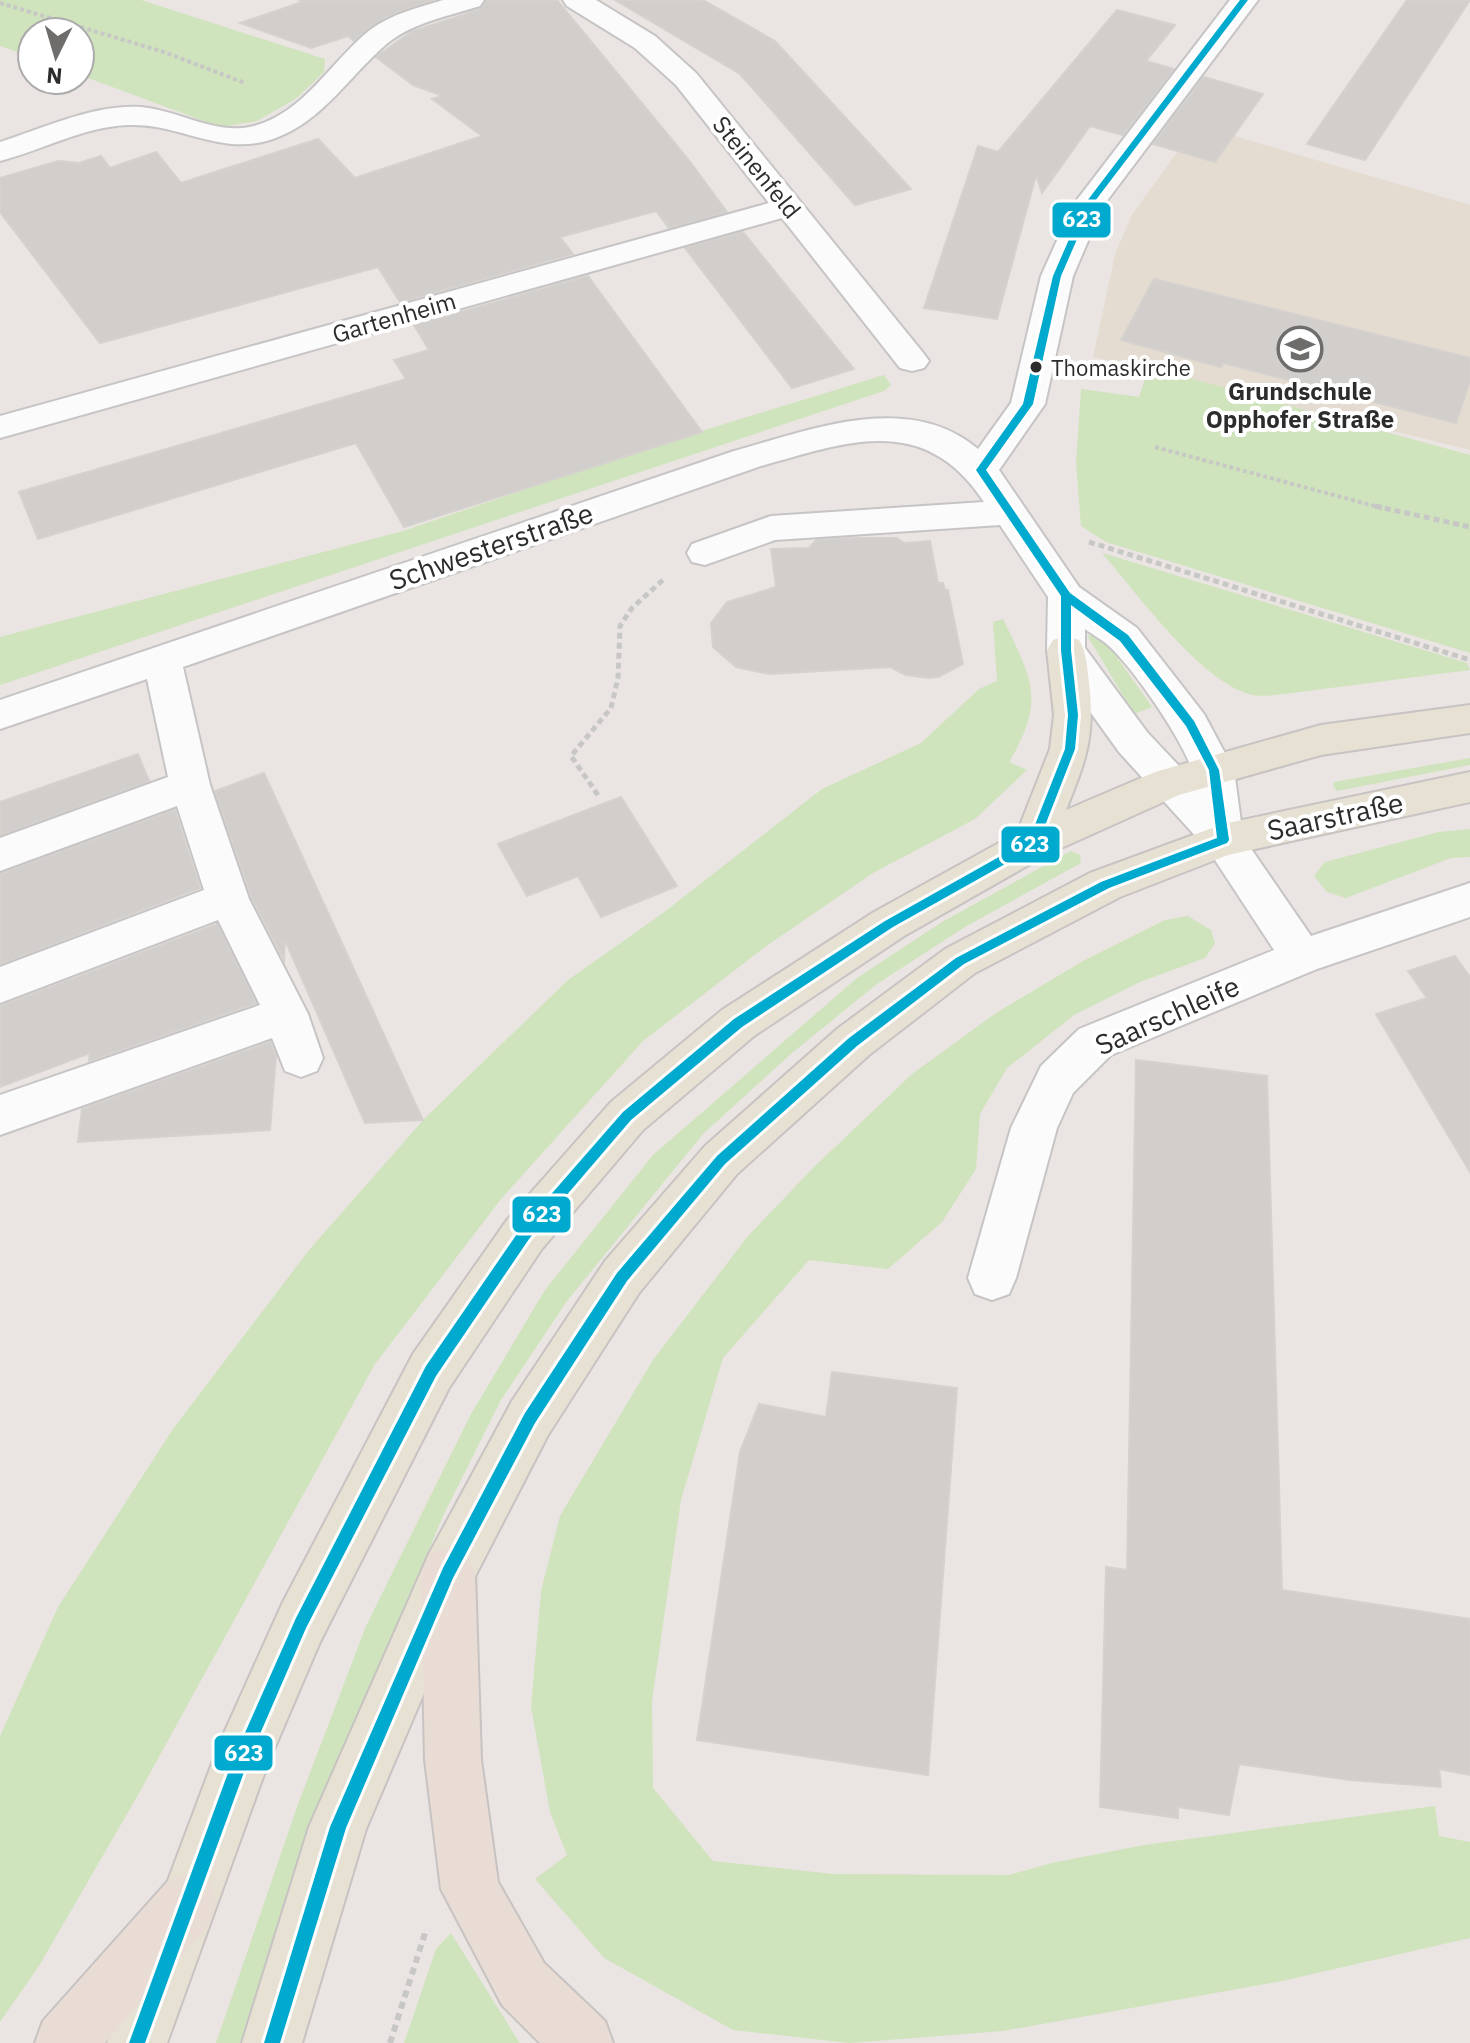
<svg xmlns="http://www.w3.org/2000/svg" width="1470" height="2043" font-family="'IBM Plex Sans',sans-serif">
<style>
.education{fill:#e4dcd0}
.green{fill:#cfe3bc}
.building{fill:#d1cecb;stroke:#d5d1ce;stroke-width:2}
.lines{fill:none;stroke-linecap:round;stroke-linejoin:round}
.minor-casing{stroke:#c6c4c4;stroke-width:4}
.major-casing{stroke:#c6c3c2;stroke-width:4}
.highway-casing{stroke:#c6c3c2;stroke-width:4}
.path-far2{stroke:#c7c7c6;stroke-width:4;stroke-dasharray:4 3;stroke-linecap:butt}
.path-far1{stroke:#c7c7c6;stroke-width:5;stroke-dasharray:6 4;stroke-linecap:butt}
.path{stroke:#c7c7c6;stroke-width:6;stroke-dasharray:7 5;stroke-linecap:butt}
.minor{fill:#fcfbfb;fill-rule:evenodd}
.major{fill:#e7e1d4;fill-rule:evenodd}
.highway{fill:#e8dcd4;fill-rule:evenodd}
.bus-1-casing{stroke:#fff;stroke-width:6}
.bus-1{fill:#00a9ce;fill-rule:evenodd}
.bus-dot{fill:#2c2c2c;stroke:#fff;stroke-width:3}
.labels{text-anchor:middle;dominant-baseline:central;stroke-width:8;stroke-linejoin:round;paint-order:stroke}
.far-bus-label{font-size:22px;fill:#2c2c2c;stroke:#fff;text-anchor:start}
.far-street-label{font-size:24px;fill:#2c2c2c;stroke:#fff}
.far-poi-label{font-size:24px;font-weight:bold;fill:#2c2c2c;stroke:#fff}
.street-label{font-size:28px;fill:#2c2c2c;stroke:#fff}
.line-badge{stroke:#fff;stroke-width:3}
.badge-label{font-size:22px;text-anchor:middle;font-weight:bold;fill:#fff}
</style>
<rect width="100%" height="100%" fill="#eae5e2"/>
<!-- education -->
<path class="education" d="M1197 125 1470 205V450L1093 357 1116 251 1133 213Z"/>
<!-- green -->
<path class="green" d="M0 0H141L325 59 324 72 297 98 257 121 220 127 80 75V32H32V57L0 46Z
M1149 367 1470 455V653L1106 542 1081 526 1076 463 1081 389 1139 397Z
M884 375 891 385 884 391 0 685V637L403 531 656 445Z
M1102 553 1467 663 1470 670 1284 694C1274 695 1263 697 1253 695 1201 683 1138 594 1102 553Z
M1003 619C1032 679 1046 700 1009 762L1027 770 975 819 873 873 765 947 643 1041 501 1199 375 1364 138 1795 39 1966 0 2022V1736L58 1607 173 1429 309 1250 425 1118 568 980 663 913 822 789 921 743 979 689 997 681 993 622Z
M1087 635 1104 639 1152 707 1134 714Z
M1470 758V765L1337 791 1333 786 1334 782Z
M1470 829V857L1451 858 1346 898 1327 892 1314 876 1325 862 1439 832Z
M1071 851 1080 855 1081 863 965 927 877 984 792 1053 703 1134 567 1301 501 1400 443 1516 360 1714 244 2043H216L297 1807 366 1626 471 1414 545 1290 653 1155 857 978 942 922Z
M1188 916 1211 930 1215 943 1205 958 1140 982 1074 1015 1007 1068 980 1114 976 1169 942 1222 888 1269 809 1260 723 1358 681 1500 652 1701 653 1788 713 1861 833 1874 1009 1875 1052 1863 1144 1845 1435 1806 1439 1836 1470 1842V1938L1282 1981 1003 2031 849 2043 733 2030 604 1958 535 1879 567 1855 550 1812 531 1707 541 1591 560 1516 653 1360 748 1236 814 1167 912 1074 996 1013 1083 961 1165 920Z
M451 1933 519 2042 520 2043H404L436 1949Z"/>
<!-- building -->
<path class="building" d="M299 0H433L385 17 354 41 348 36 311 48 240 23 302 2Z
M487 0H557L688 159 727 212 669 228 656 211 560 237 573 254 400 302 378 267 100 343 0 212V178L58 161 79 163 101 156 110 168 156 152 181 183 318 139 355 178 482 136 432 99 443 96 413 85 376 57 411 32 481 9Z
M615 0H703L775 41 911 189 855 205 740 74Z
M1407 0H1470L1365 160 1307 144Z
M1117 10 1175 25 1146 61 1174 69 1123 135 1090 126 1042 193 1036 175 997 319 924 308 978 146 998 152Z
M1204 77 1263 94 1215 162 1153 144Z
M743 232 788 288 854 369 792 388 685 248Z
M588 276 702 432 404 527 356 443 38 539 19 492 406 379 394 360 429 350 414 325Z
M1154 279 1470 358V381L1456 423 1223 363 1221 367 1121 340Z
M855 538H897L904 543 930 541 938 583H943L945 590H948L963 664 938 677 929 678 906 675 890 667 769 674 736 667 713 647 711 623 727 602 776 587 771 549 809 548 816 540Z
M138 754 149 781 0 835V802Z
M264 773 423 1120 365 1123 285 940 284 960 252 898 215 791Z
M621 797 677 886 601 917 578 876 527 896 498 844Z
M175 810 200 888 0 964V874Z
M217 924 256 1003 89 1061 90 1053 0 1087V1006Z
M1455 956 1470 977V1172L1376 1014 1427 998 1408 971Z
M270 1042 276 1056 270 1130 78 1142 82 1109Z
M1136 1060 1267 1076 1282 1590 1470 1619V1775L1439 1769 1441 1787 1350 1780 1239 1764 1229 1815 1178 1807V1818L1100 1807 1106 1567 1127 1570Z
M832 1372 957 1388 928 1775 697 1740 740 1452 759 1404 826 1417Z"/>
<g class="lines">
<!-- minor casing -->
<g class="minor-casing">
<path id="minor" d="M443 0H484L480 6C449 16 415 22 389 42 349 75 324 121 273 139 221 157 180 123 129 125 85 126 43 150 0 161V142C44 128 94 104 141 107 178 110 216 136 254 126 305 112 331 61 370 30 391 14 418 8 443 0Z
M563 0H596L655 36 696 73 924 354 929 361 924 368 912 371 900 368 782 218 0 438V416L769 203 676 85 635 48 567 6Z
M1230 0H1258L1103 206 1073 276 1045 404 999 470 1079 587 1137 628 1204 714 1234 770 1243 837 1311 936 1470 883V917L1317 969 1111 1055 1073 1093 1057 1128 1016 1278 1009 1294 992 1300 975 1294 968 1278 1011 1128 1041 1066 1079 1029 1274 950 1209 851 1119 752 1053 660 1047 650 1048 597 1000 525 775 540 705 565 692 562 687 553 692 544 771 516 984 502C924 411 846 442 758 467L183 667 210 785 249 899 308 1014 323 1058 317 1071 301 1077 285 1071 272 1038 0 1135V1095L260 1005 218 920 0 1003V967L204 890 177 806 0 871V838L168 777 147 679 0 729V700L734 451C810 430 909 390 978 449L1011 403 1041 276 1073 205ZM1085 629C1093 635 1103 640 1110 647 1135 670 1192 752 1196 784L1147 732 1085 648Z"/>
</g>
<!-- major casing -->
<g class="major-casing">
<path id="major" d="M1066 636 1079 640C1087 653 1087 668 1089 683 1095 738 1086 759 1066 810L1155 772 1321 725 1470 705V733L1321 755 1179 795 1048 854 904 936 754 1036 643 1130 541 1250 449 1388 320 1642 267 1766 167 2043H107L220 1742 282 1604 413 1354 507 1220 611 1102 722 1010 874 912 1017 833 1050 749 1054 715 1047 650 1053 640Z
M1470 772V802L1228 855 1120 897 975 973 869 1055 737 1174 639 1293 548 1435 467 1592 366 1829 302 2043H242L309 1827 429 1554 512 1401 605 1261 705 1146 837 1029 945 949 1090 873 1223 824Z"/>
</g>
<!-- highway casing -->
<g class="highway-casing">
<path id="highway" d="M448 1546 467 1554 475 1573 481 1760 498 1882 544 1963 605 2021 613 2043H540L502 2005 441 1889 425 1760 421 1573 429 1554Z
M188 1874 209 1882 217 1903 209 1924 105 2043H35L43 2021 167 1882Z"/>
</g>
<!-- path-far2 -->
<path class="path-far2" d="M0 3 164 52 245 83
M1155 447 1382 508"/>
<!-- path-far1 -->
<path class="path-far1" d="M1375 506 1470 527
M1089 542 1470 660
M598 795 571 756 611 708 618 678 620 626 632 608 665 578"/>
<!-- path -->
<path class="path" d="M390 2043 426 1930"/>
<!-- minor -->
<use href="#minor" class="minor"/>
<!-- major -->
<use href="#major" class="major"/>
<!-- highway -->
<use href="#highway" class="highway"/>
<!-- bus-1 casing -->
<g class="bus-1-casing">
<path id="bus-1" d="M1240 0H1248L1092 205 1061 276 1033 404 986 470 1070 593 1128 635 1194 721 1219 770 1229 840 1227 843 1109 888 964 964 857 1046 725 1164 627 1281 535 1423 453 1578 346 1828 280 2043H264L330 1827 443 1568 525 1413 617 1273 717 1156 849 1038 956 958 1101 882 1217 838 1209 770 1186 726 1120 641 1071 605V650L1078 715 1075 749 1037 846 893 927 742 1027 631 1120 529 1239 436 1376 306 1628 247 1764 145 2043H129L232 1762 296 1618 426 1366 519 1231 623 1112 734 1019 885 921 1029 840 1065 749 1068 715 1061 650V596L976 470 1023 404 1053 276 1084 205Z"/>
</g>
<!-- bus-1 -->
<use href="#bus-1" class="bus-1"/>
</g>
<!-- icons -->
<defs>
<g id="school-ring" transform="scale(2.3)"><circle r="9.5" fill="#fff" stroke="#6e6d6c" stroke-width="1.5"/><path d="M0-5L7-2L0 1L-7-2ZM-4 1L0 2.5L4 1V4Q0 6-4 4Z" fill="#6e6d6c"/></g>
</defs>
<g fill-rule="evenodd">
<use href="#school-ring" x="1300" y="349"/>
</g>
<!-- markers -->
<circle class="bus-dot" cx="1036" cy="367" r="7"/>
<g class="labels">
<!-- far-bus labels -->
<g class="far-bus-label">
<text x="1051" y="367">Thomaskirche</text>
</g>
<!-- far-street labels -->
<g class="far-street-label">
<text transform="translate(757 167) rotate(51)">Steinenfeld</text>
<text transform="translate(394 317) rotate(-16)">Gartenheim</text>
</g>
<!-- far-poi labels -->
<g class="far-poi-label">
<text x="1300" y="391">Grundschule<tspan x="1300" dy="28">Opphofer Straße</tspan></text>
</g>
<!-- street labels -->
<g class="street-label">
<text transform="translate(491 546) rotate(-19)">Schwesterstraße</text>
<text transform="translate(1335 816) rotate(-12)">Saarstraße</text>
<text transform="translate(1167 1015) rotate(-24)">Saarschleife</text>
</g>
</g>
<g class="line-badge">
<rect x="1051" y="201" width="61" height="38" rx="8" fill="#00a9ce"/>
<rect x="1000" y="825" width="61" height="39" rx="8" fill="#00a9ce"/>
<rect x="511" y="1195" width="61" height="39" rx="8" fill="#00a9ce"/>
<rect x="213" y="1734" width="61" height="38" rx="8" fill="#00a9ce"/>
</g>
<g class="badge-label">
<text x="1082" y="227">623</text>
<text x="1030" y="852">623</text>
<text x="542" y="1222">623</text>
<text x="244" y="1761">623</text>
</g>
<!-- north arrow -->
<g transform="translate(56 56) rotate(185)"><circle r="38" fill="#ffffff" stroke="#ababab" stroke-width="2"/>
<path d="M0-6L14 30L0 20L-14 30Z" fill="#6e6d6c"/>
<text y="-12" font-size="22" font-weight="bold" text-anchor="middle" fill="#2c2c2c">N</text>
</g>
</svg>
